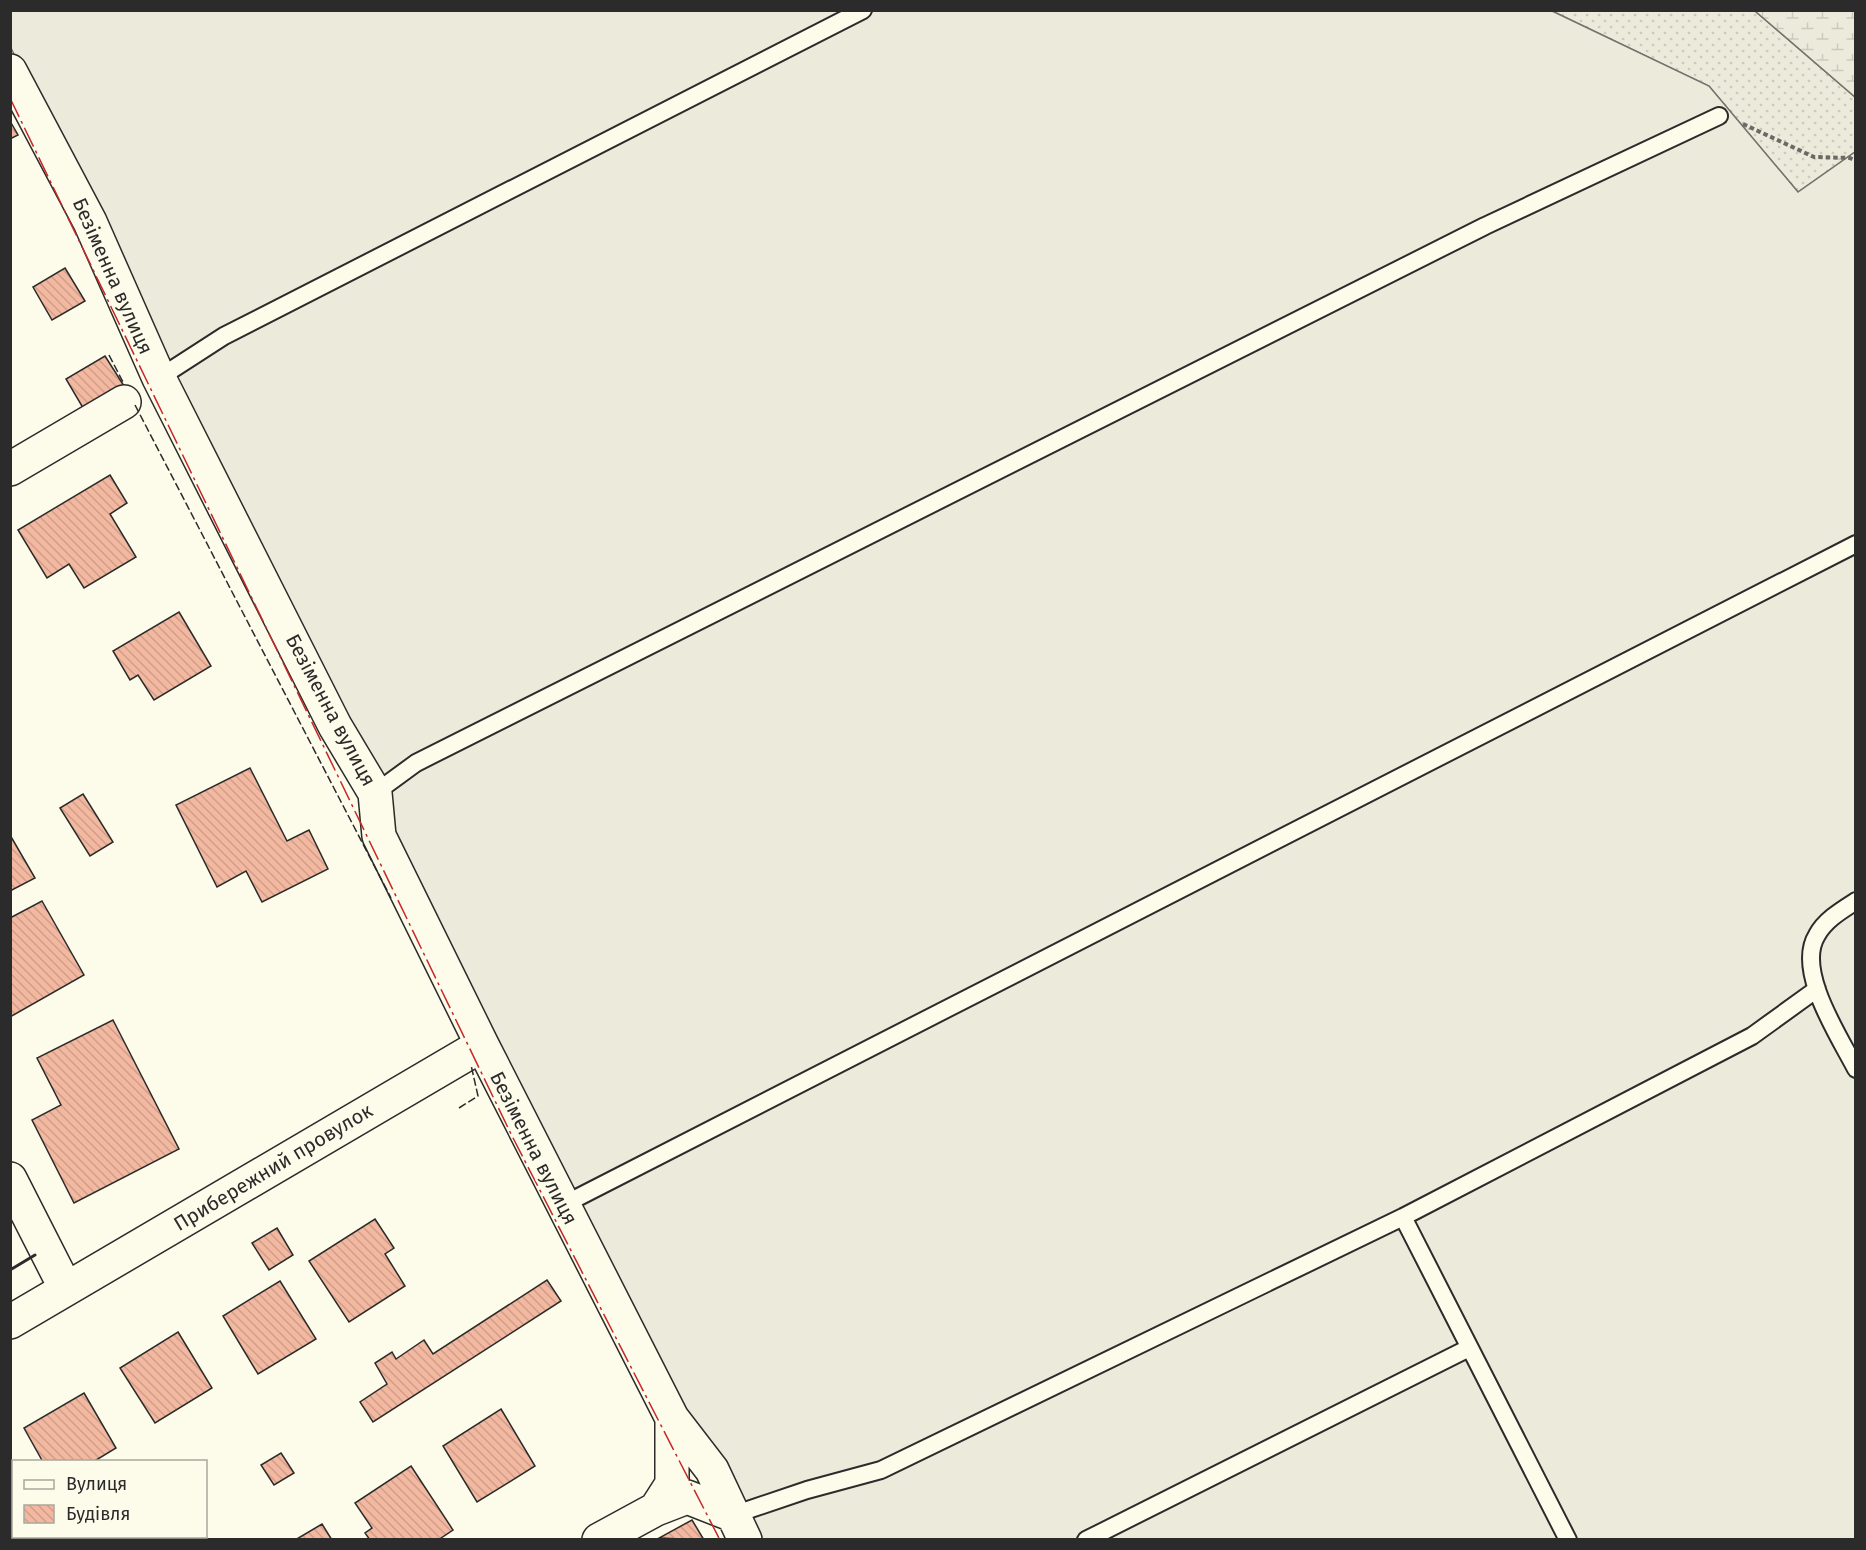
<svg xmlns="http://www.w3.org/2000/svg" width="1866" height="1550" font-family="'Fira Sans',sans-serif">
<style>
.grass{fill:url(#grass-dots);stroke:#74746e;stroke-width:1.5}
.wetland{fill:url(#wetland-marsh);stroke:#74746e;stroke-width:1.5}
.garden{fill:#ecebdb;stroke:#74746e;stroke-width:1.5}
.building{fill:url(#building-back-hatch);stroke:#2b2b2b;stroke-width:1.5}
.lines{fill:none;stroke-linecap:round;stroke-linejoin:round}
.lane-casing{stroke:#2b2b2b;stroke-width:20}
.street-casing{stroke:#2b2b2b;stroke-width:36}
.path{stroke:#6a6964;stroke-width:4;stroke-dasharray:4.5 3;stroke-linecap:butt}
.lane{stroke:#fdfbea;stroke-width:16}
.street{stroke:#fdfbea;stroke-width:33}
.fence{stroke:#2b2b2b;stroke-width:1.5;stroke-dasharray:8 3;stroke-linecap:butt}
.wall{stroke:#2b2b2b;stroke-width:3}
.power{stroke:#c62828;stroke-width:1.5;stroke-dasharray:21 4.5 3 4.5;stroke-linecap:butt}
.labels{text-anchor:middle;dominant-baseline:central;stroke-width:4.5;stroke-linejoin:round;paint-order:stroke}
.street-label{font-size:20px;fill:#2b2b2b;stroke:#fdfbea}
</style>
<defs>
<pattern id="grass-dots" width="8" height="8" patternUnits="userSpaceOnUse" patternTransform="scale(1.5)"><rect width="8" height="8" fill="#ecebdb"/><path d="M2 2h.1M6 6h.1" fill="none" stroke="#cbcabc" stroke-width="1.8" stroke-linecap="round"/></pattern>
<pattern id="wetland-marsh" width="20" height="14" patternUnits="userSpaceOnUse" patternTransform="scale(1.5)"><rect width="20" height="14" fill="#ecebdb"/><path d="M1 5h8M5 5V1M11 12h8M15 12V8" fill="none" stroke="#cbcabc"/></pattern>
<pattern id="building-back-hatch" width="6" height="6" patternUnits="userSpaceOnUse" patternTransform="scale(1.5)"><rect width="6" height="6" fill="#f2b8a0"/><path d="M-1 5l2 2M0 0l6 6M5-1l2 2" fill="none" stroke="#d09e8a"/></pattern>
</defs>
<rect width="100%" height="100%" fill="#fdfbea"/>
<!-- grass -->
<path class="grass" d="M1552 11H1755L1855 97V152L1798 192 1709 86Z"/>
<!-- wetland -->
<path class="wetland" d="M1755 11H1855V97Z"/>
<!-- garden -->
<path class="garden" d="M11 10 1552 11 1709 86 1798 192 1855 152V1539H757L681 1415 387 830V804L11 48Z"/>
<!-- building -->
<path class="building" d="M10 121 18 135 10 139Z
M65 268 85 301 52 320 33 287Z
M105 356 126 389 86 413 66 379Z
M110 475 127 503 110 514 136 557 84 588 69 564 47 578 18 530Z
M179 612 211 666 154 700 138 675 130 680 113 651Z
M250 768 287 841 309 830 328 869 262 902 246 871 217 887 176 805Z
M83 794 113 842 90 856 60 808Z
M10 835 35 878 10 891Z
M42 901 84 975 10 1017V918Z
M113 1020 179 1149 74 1203 32 1120 61 1105 37 1058Z
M375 1219 394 1248 385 1254 405 1286 349 1322 309 1261Z
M277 1228 293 1255 269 1270 252 1243Z
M547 1280 561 1301 373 1422 360 1402 387 1384 375 1363 392 1352 396 1359 424 1340 433 1354Z
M280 1281 316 1339 258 1374 223 1316Z
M178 1332 212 1388 155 1423 120 1368Z
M84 1393 116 1448 93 1462H43L24 1428Z
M501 1409 535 1466 477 1502 443 1446Z
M281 1453 294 1473 274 1485 261 1465Z
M10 1462 14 1467V1523L10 1524Z
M411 1466 453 1530 438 1540H370L365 1533 372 1528 355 1503Z
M692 1520 704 1540 659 1538Z
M322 1524 332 1540H295Z"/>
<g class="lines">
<!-- lane casing -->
<g class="lane-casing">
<path id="lane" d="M159 378 224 336 863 10
M375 793 416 763 1485 226 1719 116
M1856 901C1842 910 1825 920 1817 935 1795 970 1839 1036 1856 1069
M563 1205 1856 544
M1403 1217 1568 1540
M733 1515 807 1490 881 1470 1403 1217 1752 1036 1817 989
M1086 1540 1469 1348"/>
</g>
<!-- street casing -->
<g class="street-casing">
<path id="street" d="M10 71 90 222 159 378 335 726 375 793 379 836 482 1045 672 1418 712 1470 745 1540
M10 469 124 402
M10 1179 66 1289
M10 1322 482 1045
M656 1509 672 1484V1418
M599 1540 656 1509 687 1497 733 1515"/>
</g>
<!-- path -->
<path class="path" d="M1743 124 1814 157 1850 158 1856 161"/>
<!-- lane -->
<use href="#lane" class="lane"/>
<!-- street -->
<use href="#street" class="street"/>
<!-- fence -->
<path class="fence" d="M109 355 124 384
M135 405 391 898
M459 1108 478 1096 471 1065"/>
<!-- wall -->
<path class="wall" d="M10 1270 35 1255"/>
<!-- power -->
<path class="power" d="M10 98 512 1136 720 1540"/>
</g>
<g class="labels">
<!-- street labels -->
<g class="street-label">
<text transform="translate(113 276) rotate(66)">Безіменна вулиця</text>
<text transform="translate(331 710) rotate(62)">Безіменна вулиця</text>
<text transform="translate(534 1148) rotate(63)">Безіменна вулиця</text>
<text transform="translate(273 1167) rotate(-31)">Прибережний провулок</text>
</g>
</g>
<!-- border -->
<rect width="1866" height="1550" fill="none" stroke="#2b2b2b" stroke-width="24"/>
<!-- legend -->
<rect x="12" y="1460" width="195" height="78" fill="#fdfbea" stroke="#a9a89e" stroke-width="1.5"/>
<rect x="24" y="1480" width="30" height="9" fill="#fdfbea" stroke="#a9a89e" stroke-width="1.5"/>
<text x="66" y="1490" font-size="18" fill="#2b2b2b">Вулиця</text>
<rect x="24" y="1505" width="30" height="18" fill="url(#building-back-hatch)" stroke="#a9a89e" stroke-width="1.5"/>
<text x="66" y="1520" font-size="18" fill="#2b2b2b">Будівля</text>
</svg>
